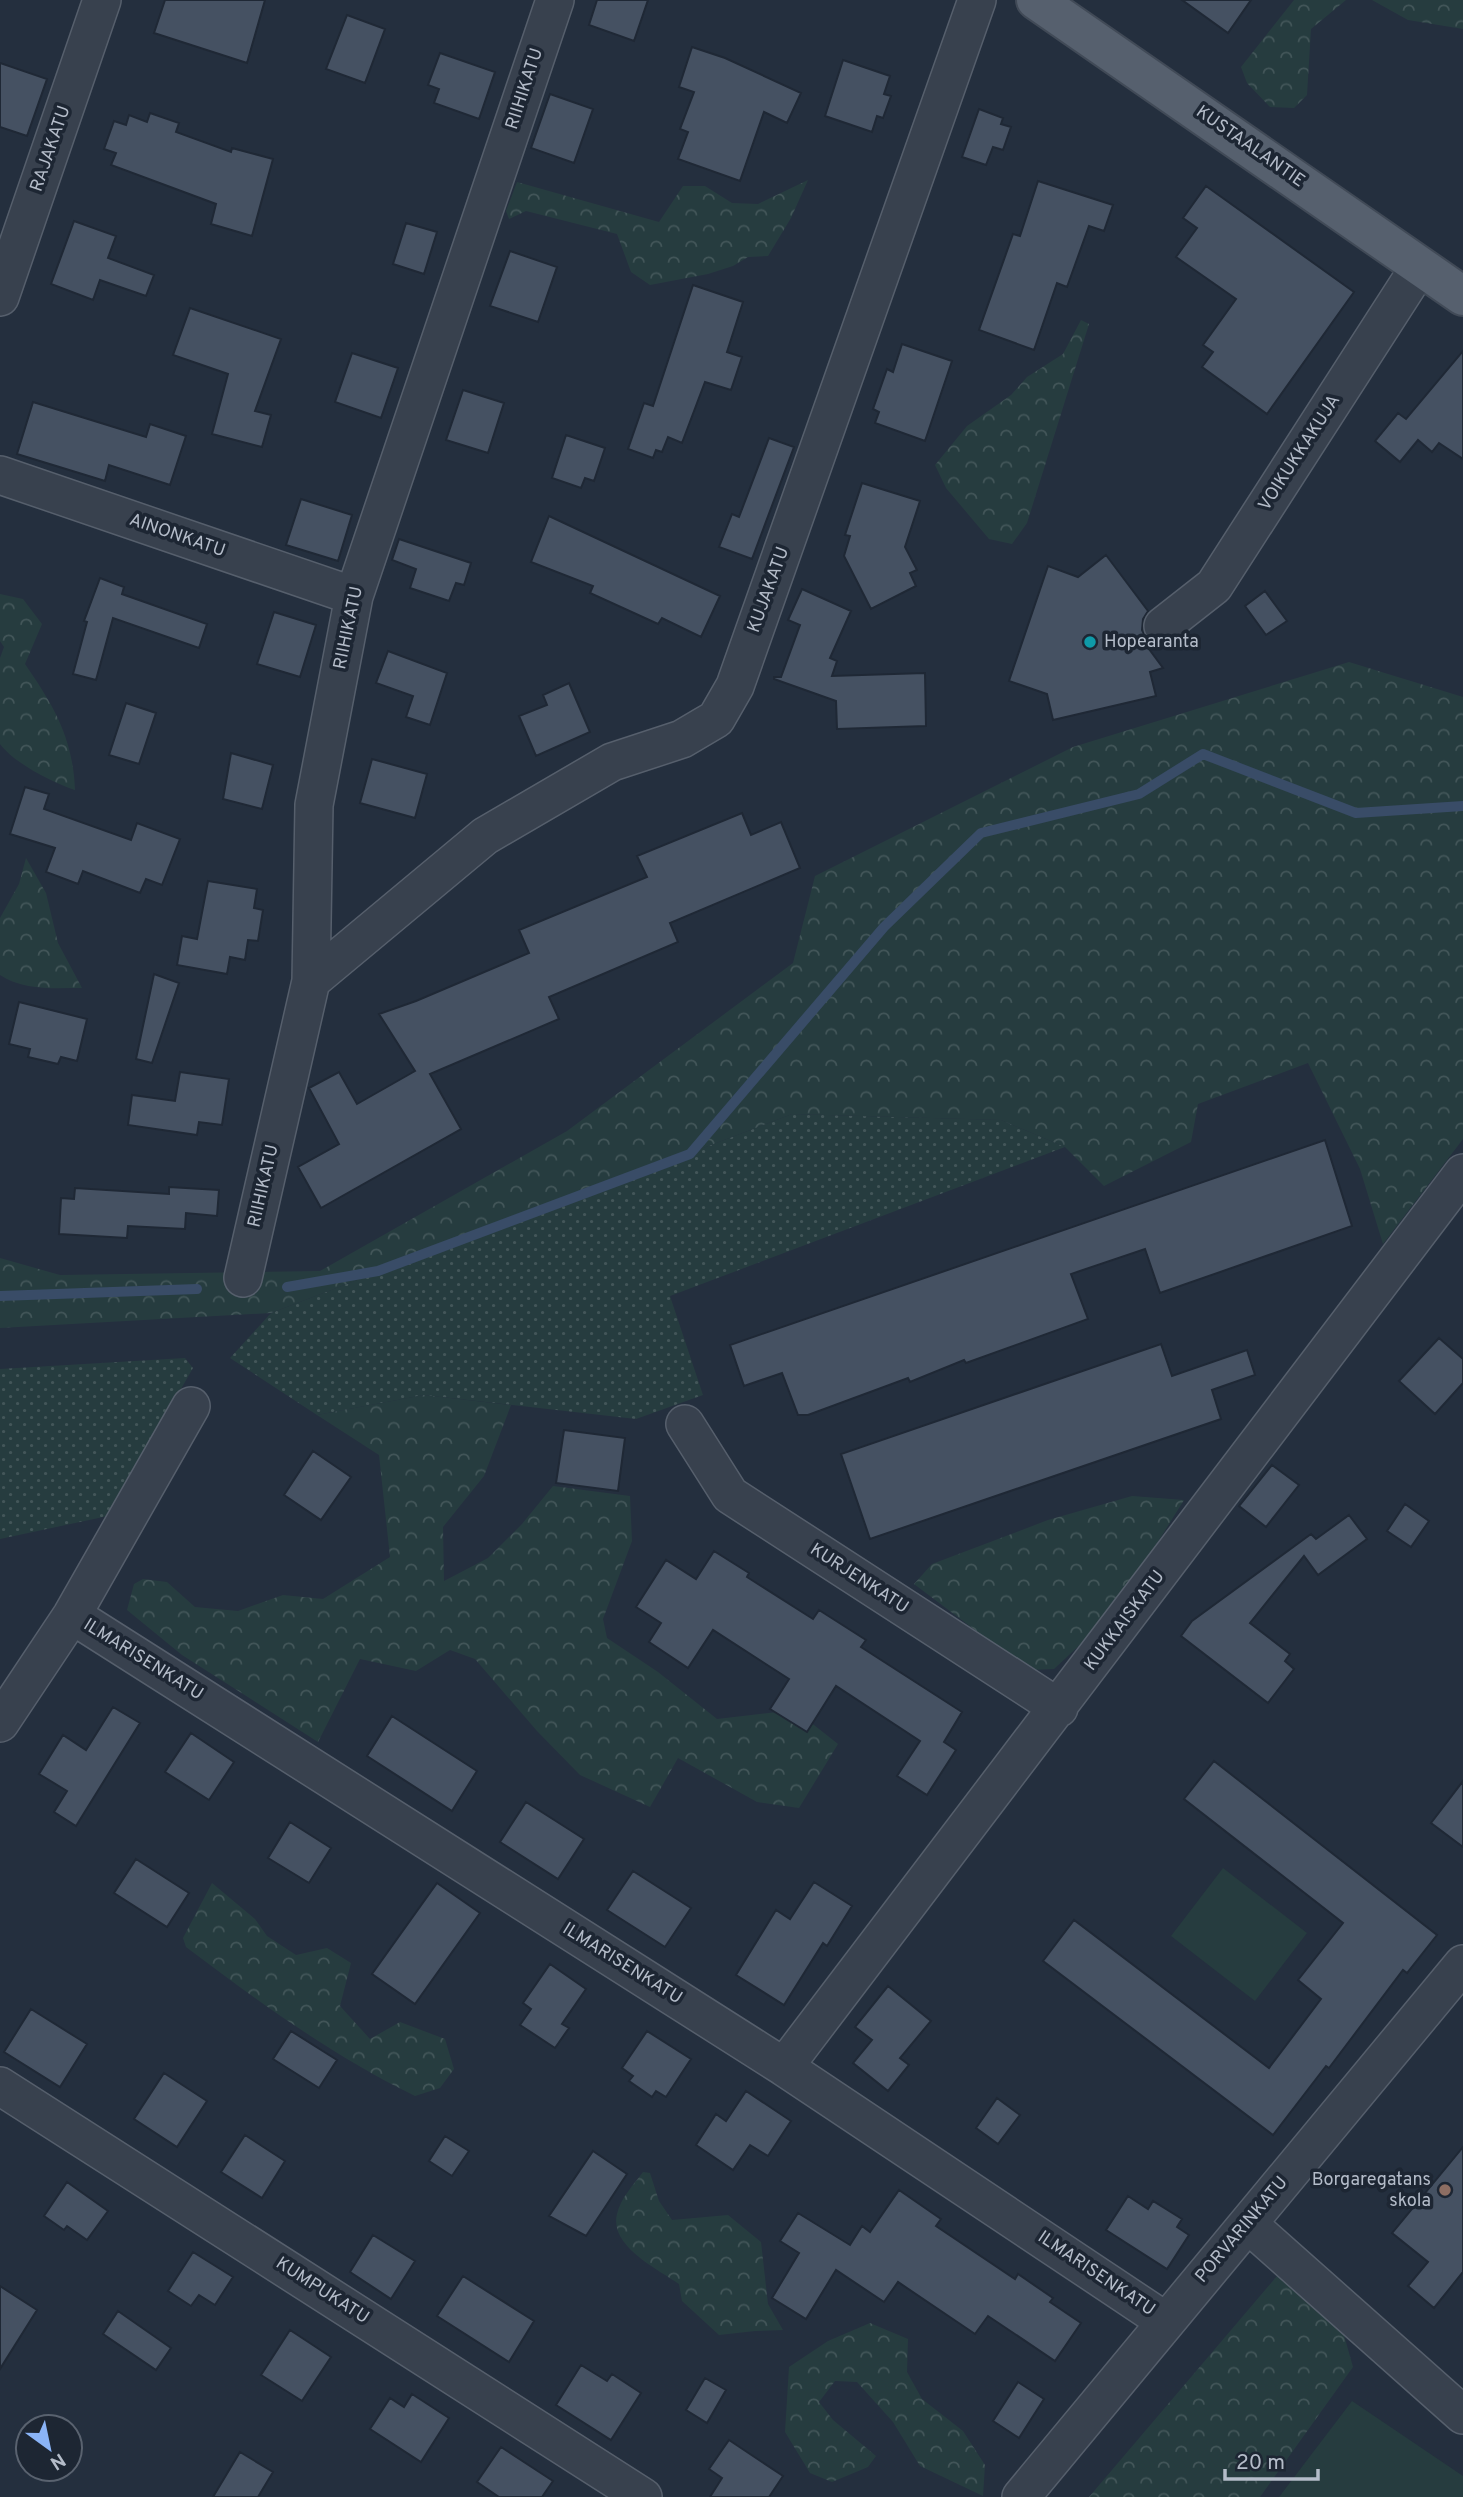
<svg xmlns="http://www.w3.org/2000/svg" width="1463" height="2497" font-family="Overpass,sans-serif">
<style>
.grass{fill:url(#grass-dots)}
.forest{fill:url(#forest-crowns)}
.park{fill:#263c3f}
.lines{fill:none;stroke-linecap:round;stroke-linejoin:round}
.stream{stroke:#394c67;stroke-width:10}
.building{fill:#455162;stroke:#1f2835;stroke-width:2}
.minor-casing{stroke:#565f6c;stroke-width:40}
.major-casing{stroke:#414a57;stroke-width:42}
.minor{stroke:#38414e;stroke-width:37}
.major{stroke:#56606e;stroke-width:38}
.culture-dot{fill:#0f9aa8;stroke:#1d2633;stroke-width:2.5}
.education-dot{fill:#8d6e63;stroke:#1d2633;stroke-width:2.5}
.labels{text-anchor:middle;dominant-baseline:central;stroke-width:7;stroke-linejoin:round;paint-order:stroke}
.street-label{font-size:18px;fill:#b4bcc9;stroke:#1d2633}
.poi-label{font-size:18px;fill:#b4bcc9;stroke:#1d2633;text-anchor:start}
</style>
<defs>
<pattern id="grass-dots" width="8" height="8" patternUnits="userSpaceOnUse" patternTransform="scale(1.75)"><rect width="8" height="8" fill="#263c3f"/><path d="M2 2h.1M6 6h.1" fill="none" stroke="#435659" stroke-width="1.8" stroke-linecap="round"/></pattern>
<pattern id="forest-crowns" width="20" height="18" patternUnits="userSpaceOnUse" patternTransform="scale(1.75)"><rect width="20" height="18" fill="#263c3f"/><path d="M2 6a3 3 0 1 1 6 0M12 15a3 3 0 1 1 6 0" fill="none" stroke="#435659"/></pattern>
</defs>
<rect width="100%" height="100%" fill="#242f3e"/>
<!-- grass -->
<path class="grass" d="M792 1114 1001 1120 1065 1147 670 1296 703 1395 636 1419 424 1395 317 1415 230 1358 271 1313Z
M185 1358 193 1368 108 1516 0 1539V1369Z"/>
<!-- forest -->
<path class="forest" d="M1294 0H1346L1311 29 1307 95 1294 108 1270 107 1247 83 1241 67Z
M1372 0H1463V29L1408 20Z
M808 180 791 218 768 256 748 257 733 266 708 274 650 285 631 272 617 234 526 211 509 219 506 211 517 182 659 222 683 186H705L732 203 758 204Z
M1081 320 1089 324 1027 523 1012 544 989 539 946 488 935 465 967 426 1011 395 1027 377 1063 354Z
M0 594 23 599 42 624 25 664C54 706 73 738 75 790 53 783 14 763 0 744V658L4 647 0 641Z
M1349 662 1463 697V1139L1383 1244 1360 1169 1308 1063 1198 1104 1191 1142 1104 1186 1065 1147 1001 1120 792 1114 271 1313 0 1328V1258L60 1275 320 1271 567 1131 793 963 815 876 1073 747Z
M26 858 46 893 58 943 82 988C53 988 25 991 0 975V918L19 884Z
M424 1395 511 1405 484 1476 443 1527 444 1581 488 1558 522 1524 553 1486 630 1496 632 1541 603 1619 607 1638 658 1672 717 1719 795 1710 838 1744 799 1808 757 1802 678 1758 650 1807 580 1775 537 1731 475 1659 450 1650 416 1671 360 1659 318 1742 182 1655 127 1610 134 1584 143 1579 167 1582 195 1607 238 1611 283 1595 323 1599 390 1557 379 1455 317 1415Z
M1132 1496 1184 1500 1113 1614 1054 1669 1028 1670 914 1584 932 1564 1048 1520Z
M212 1883 255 1919 267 1936 296 1955 327 1948 351 1963 340 2006 370 2039 400 2022 445 2039 454 2069 440 2088 415 2096C333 2056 259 2002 186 1947L183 1938Z
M643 2172 650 2173 659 2201 672 2220 728 2215 761 2242 768 2304 783 2330 755 2331 719 2335 682 2301 679 2284C657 2269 609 2246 617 2214 620 2199 634 2184 643 2172Z
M1277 2276 1338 2314 1353 2367 1260 2497H1089Z
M870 2323 908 2339 907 2372 922 2399 963 2431 985 2465 983 2496 920 2466 893 2422 857 2382 835 2381 819 2402 833 2420 876 2456 868 2467 832 2482 810 2473 785 2432 789 2367 828 2341Z"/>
<!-- park -->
<path class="park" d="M1223 1868 1307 1933 1255 2001 1171 1936Z
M1352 2401 1463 2476V2497H1279Z"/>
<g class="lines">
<!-- stream -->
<path class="stream" d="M287 1287 378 1271 690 1154 884 927 981 833 1139 794 1203 754 1356 813 1463 806
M0 1296 197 1289"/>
</g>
<!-- building -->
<path class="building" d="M165 0H265L247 63 154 33Z
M597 0H648L634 41 589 25Z
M1182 0H1251L1228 33Z
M347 15 385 29 365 83 326 69Z
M692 47 725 58 801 93 787 123 764 112 740 181 678 159 688 132 680 129 694 92 679 87Z
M440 53 495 72 479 119 434 103 439 89 428 85Z
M843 60 890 76 884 94 891 96 883 118 877 116 872 132 825 116Z
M0 63 47 79 27 136 0 127Z
M550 94 593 109 574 163 531 148Z
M979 109 1003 118 1001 124 1011 127 1003 150 993 147 986 165 962 157Z
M150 113 179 123 176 132 231 152 232 148 273 159 252 236 211 224 216 204 111 165 116 153 104 149 114 121 126 125 129 115 147 122Z
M1038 181 1113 205 1104 231 1089 226 1067 287 1057 283 1034 350 979 330 1013 234 1020 236Z
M1206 186 1354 292 1267 414 1202 367 1213 352 1203 345 1236 299 1176 257 1197 228 1183 218Z
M74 221 116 236 108 258 154 275 146 296 100 280 93 300 51 284Z
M406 223 437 232 424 274 393 264Z
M510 251 557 267 538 322 490 306Z
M693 285 743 302 727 352 742 357 731 390 705 382 682 443 668 437 662 452 656 450 653 458 628 449 644 403 653 406Z
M190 308 281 339 255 411 271 415 262 447 212 434 228 374 173 355Z
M902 344 952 361 925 441 875 423 879 412 873 409 887 369 893 372Z
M1463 351V459L1439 443 1432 452 1418 440 1400 462 1375 441 1398 413 1406 419Z
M352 353 398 368 381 418 335 402Z
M463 390 504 403 488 453 446 440Z
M33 402 146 437 150 424 186 436 170 485 109 465 105 481 17 454Z
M566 435 605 448 594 481 585 478 581 488 552 478Z
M769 438 794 447 752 559 719 547 732 514 739 517Z
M862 483 920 501 905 547 917 570 910 573 916 586 871 609 844 556 850 536 845 535Z
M301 499 352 515 338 561 286 545Z
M549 516 720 596 701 637 662 618 658 624 590 593 593 586 531 562Z
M399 539 471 563 464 585 456 583 449 601 410 588 416 569 392 560Z
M1106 555 1148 611 1143 619 1142 630 1146 638 1154 645 1149 649 1163 668 1150 672 1156 696 1053 720 1047 694 1009 681 1048 566 1078 577Z
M100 578 124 587 122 594 207 624 199 648 113 618 96 680 73 674 87 622 84 621Z
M802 589 851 611 830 658 837 661 832 676 925 673 926 726 837 729 836 701 774 679V677H781L800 625 788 620Z
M1265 591 1287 621 1266 635 1245 606Z
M274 612 316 625 300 677 257 664Z
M388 651 447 673 430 725 406 717 413 696 376 683Z
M569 683 590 732 536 756 519 716 547 705 543 695Z
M126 703 156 713 139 764 109 755Z
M231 753 273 765 262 809 223 799Z
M372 759 427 774 415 818 360 803Z
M25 787 49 794 44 809 131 840 137 823 180 839 162 885 146 879 140 893 83 871 78 884 46 872 55 848 10 834Z
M742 813 751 835 781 822 800 868 670 923 678 942 549 997 559 1019 430 1074 461 1129 321 1208 298 1167 339 1144 309 1088 339 1072 357 1104 415 1071 379 1014 416 1001 529 953 519 930 647 877 637 856Z
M208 881 257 889 254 908 263 910 258 941 248 940 245 960 230 957 227 974 177 965 182 936 197 939Z
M154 974 179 983 152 1063 136 1059Z
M19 1002 87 1019 77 1061 61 1057 58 1064 28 1057 30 1049 9 1044Z
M180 1072 229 1079 222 1125 199 1122 197 1135 128 1125 132 1095 175 1101Z
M1325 1140 1352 1226 1160 1293 1145 1249 1071 1274 1088 1319 966 1363 964 1360 910 1382 908 1378 808 1415H798L782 1373 744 1386 730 1345Z
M169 1187 219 1190 217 1216 186 1213 185 1229 128 1226 127 1238 59 1234 61 1198 74 1199 75 1188 169 1194Z
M1439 1338 1463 1359V1383L1435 1414 1399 1381Z
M1161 1344 1172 1376 1247 1350 1255 1375 1212 1390 1221 1419 870 1539 841 1454Z
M564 1430 625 1438 618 1491 556 1483Z
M313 1451 351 1477 321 1520 284 1495Z
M1272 1465 1299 1485 1266 1527 1239 1506Z
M1405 1504 1429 1521 1411 1547 1387 1531Z
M1349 1515 1367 1539 1318 1575 1304 1556 1250 1623 1290 1654 1285 1661 1294 1669 1268 1703 1181 1636 1192 1621 1311 1534 1316 1539Z
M714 1551 749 1573 747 1577 813 1619 819 1610 866 1640 861 1647 962 1712 944 1742 956 1750 927 1795 897 1776 920 1741 836 1686 807 1732 770 1709 789 1679 713 1630 688 1668 649 1642 661 1623 636 1607 666 1560 696 1579Z
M113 1707 140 1723 76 1826 54 1812 67 1791 39 1774 63 1735 86 1750Z
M392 1716 477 1771 452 1811 367 1756Z
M191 1733 234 1762 209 1800 165 1772Z
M1214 1761 1437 1935 1407 1973 1403 1970 1329 2068 1326 2066 1273 2135 1043 1961 1074 1920 1269 2068 1321 1999 1298 1980 1343 1923 1184 1799Z
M1463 1781V1847L1431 1823Z
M526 1802 584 1839 558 1879 500 1842Z
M290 1822 331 1848 309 1883 268 1858Z
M136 1859 189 1893 167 1927 114 1893Z
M633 1871 691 1908 665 1947 607 1910Z
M814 1882 852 1906 827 1946 823 1943 784 2005 736 1975 776 1910 790 1919Z
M437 1883 480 1913 415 2004 372 1974Z
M550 1964 586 1989 562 2024 569 2028 555 2048 520 2025 531 2009 523 2003Z
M888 1986 931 2021 900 2058 909 2065 888 2091 853 2063 872 2040 855 2027Z
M31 2009 87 2044 60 2087 4 2052Z
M291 2031 337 2060 319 2088 273 2059Z
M647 2031 691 2059 666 2097 656 2091 652 2097 629 2081 633 2076 622 2068Z
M164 2073 207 2101 177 2147 134 2119Z
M746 2091 791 2121 768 2156 750 2145 733 2170 696 2145 716 2114 726 2121Z
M997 2098 1020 2115 998 2144 976 2128Z
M245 2135 285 2161 262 2198 221 2172Z
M445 2136 469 2151 452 2176 429 2161Z
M1463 2147V2272L1434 2308 1408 2286 1428 2262 1392 2233Z
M593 2151 627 2174 586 2236 549 2216Z
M67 2182 108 2211 87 2240 67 2226 64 2230 44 2216Z
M899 2190 941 2219 936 2226 1015 2279 1018 2274 1053 2298 1050 2302 1081 2323 1055 2361 988 2316 975 2334 898 2282 884 2302 836 2270 806 2319 772 2298 799 2253 780 2241 798 2213 850 2245 862 2226 870 2232Z
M1128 2196 1148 2209 1153 2201 1182 2219 1177 2227 1189 2235 1167 2269 1106 2230Z
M373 2235 415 2261 391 2299 350 2272Z
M193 2252 233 2277 215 2305 199 2295 191 2306 168 2291Z
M463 2276 534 2321 509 2362 437 2316Z
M0 2286 37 2310 0 2369Z
M118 2311 171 2348 156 2370 103 2334Z
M290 2330 331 2357 302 2401 261 2375Z
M581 2365 607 2381 612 2374 641 2393 611 2440 556 2405Z
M705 2378 726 2390 707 2423 686 2410Z
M1018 2382 1044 2399 1019 2438 993 2421Z
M412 2394 449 2418 421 2462 370 2429 390 2398 404 2407Z
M729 2440 783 2476 769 2497H710L722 2478 709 2469Z
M501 2447 553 2481 542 2497H499L477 2482Z
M240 2452 273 2472 258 2497H213Z"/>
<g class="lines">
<!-- minor casing -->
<g class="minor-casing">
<path id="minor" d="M0 297 102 0
M0 475 354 596
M1163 626 1214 586 1420 266
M311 981 485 836 612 762 682 739 704 726 716 719 735 686 977 0
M243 1278 311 981 314 805 354 596 555 0
M685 1424 730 1495 1059 1708
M72 1615 784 2067 1165 2321
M0 1723 72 1615 191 1406
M784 2067 1463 1173
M0 2086 643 2497
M1248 2224 1463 2415
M1021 2497 1463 1964"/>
</g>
<!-- major casing -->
<g class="major-casing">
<path id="major" d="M1036 0 1463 296"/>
</g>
<!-- minor -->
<use href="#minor" class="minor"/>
<!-- major -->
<use href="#major" class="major"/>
</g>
<!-- markers -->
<circle class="culture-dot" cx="1090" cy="642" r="7"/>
<circle class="education-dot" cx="1445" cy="2190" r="7"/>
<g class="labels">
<!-- street labels -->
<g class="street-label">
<text transform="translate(525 89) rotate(-72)">RIIHIKATU</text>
<text transform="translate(1250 147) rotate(35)">KUSTAALANTIE</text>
<text transform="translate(51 149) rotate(-71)">RAJAKATU</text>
<text transform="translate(1300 453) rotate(-57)">VOIKUKKAKUJA</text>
<text transform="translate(177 536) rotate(19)">AINONKATU</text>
<text transform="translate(769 590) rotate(-70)">KUJAKATU</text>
<text transform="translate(349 628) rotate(-78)">RIIHIKATU</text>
<text transform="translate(264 1186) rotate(-77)">RIIHIKATU</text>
<text transform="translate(859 1579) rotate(33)">KURJENKATU</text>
<text transform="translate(1125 1621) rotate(-53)">KUKKAISKATU</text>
<text transform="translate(143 1660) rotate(32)">ILMARISENKATU</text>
<text transform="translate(622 1964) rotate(32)">ILMARISENKATU</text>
<text transform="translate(1242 2230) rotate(-50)">PORVARINKATU</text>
<text transform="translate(1096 2274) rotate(34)">ILMARISENKATU</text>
<text transform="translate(322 2291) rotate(33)">KUMPUKATU</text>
</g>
<!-- poi labels -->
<g class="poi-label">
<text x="1104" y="642">Hopearanta</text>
<text x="1431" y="2180" text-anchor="end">Borgaregatans<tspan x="1431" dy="21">skola</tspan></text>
</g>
</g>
<!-- north arrow -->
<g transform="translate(49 2448) rotate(147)"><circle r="33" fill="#1d2633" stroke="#59626f" stroke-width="2"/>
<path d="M0-5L12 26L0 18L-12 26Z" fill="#8ab4f8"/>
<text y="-10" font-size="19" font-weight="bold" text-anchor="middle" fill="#b4bcc9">N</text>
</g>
<!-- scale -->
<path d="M1225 2469v10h93v-10" fill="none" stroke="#b4bcc9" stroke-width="3.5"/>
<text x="1236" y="2469" font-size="21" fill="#b4bcc9" stroke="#1d2633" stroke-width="5" paint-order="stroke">20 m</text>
</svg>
